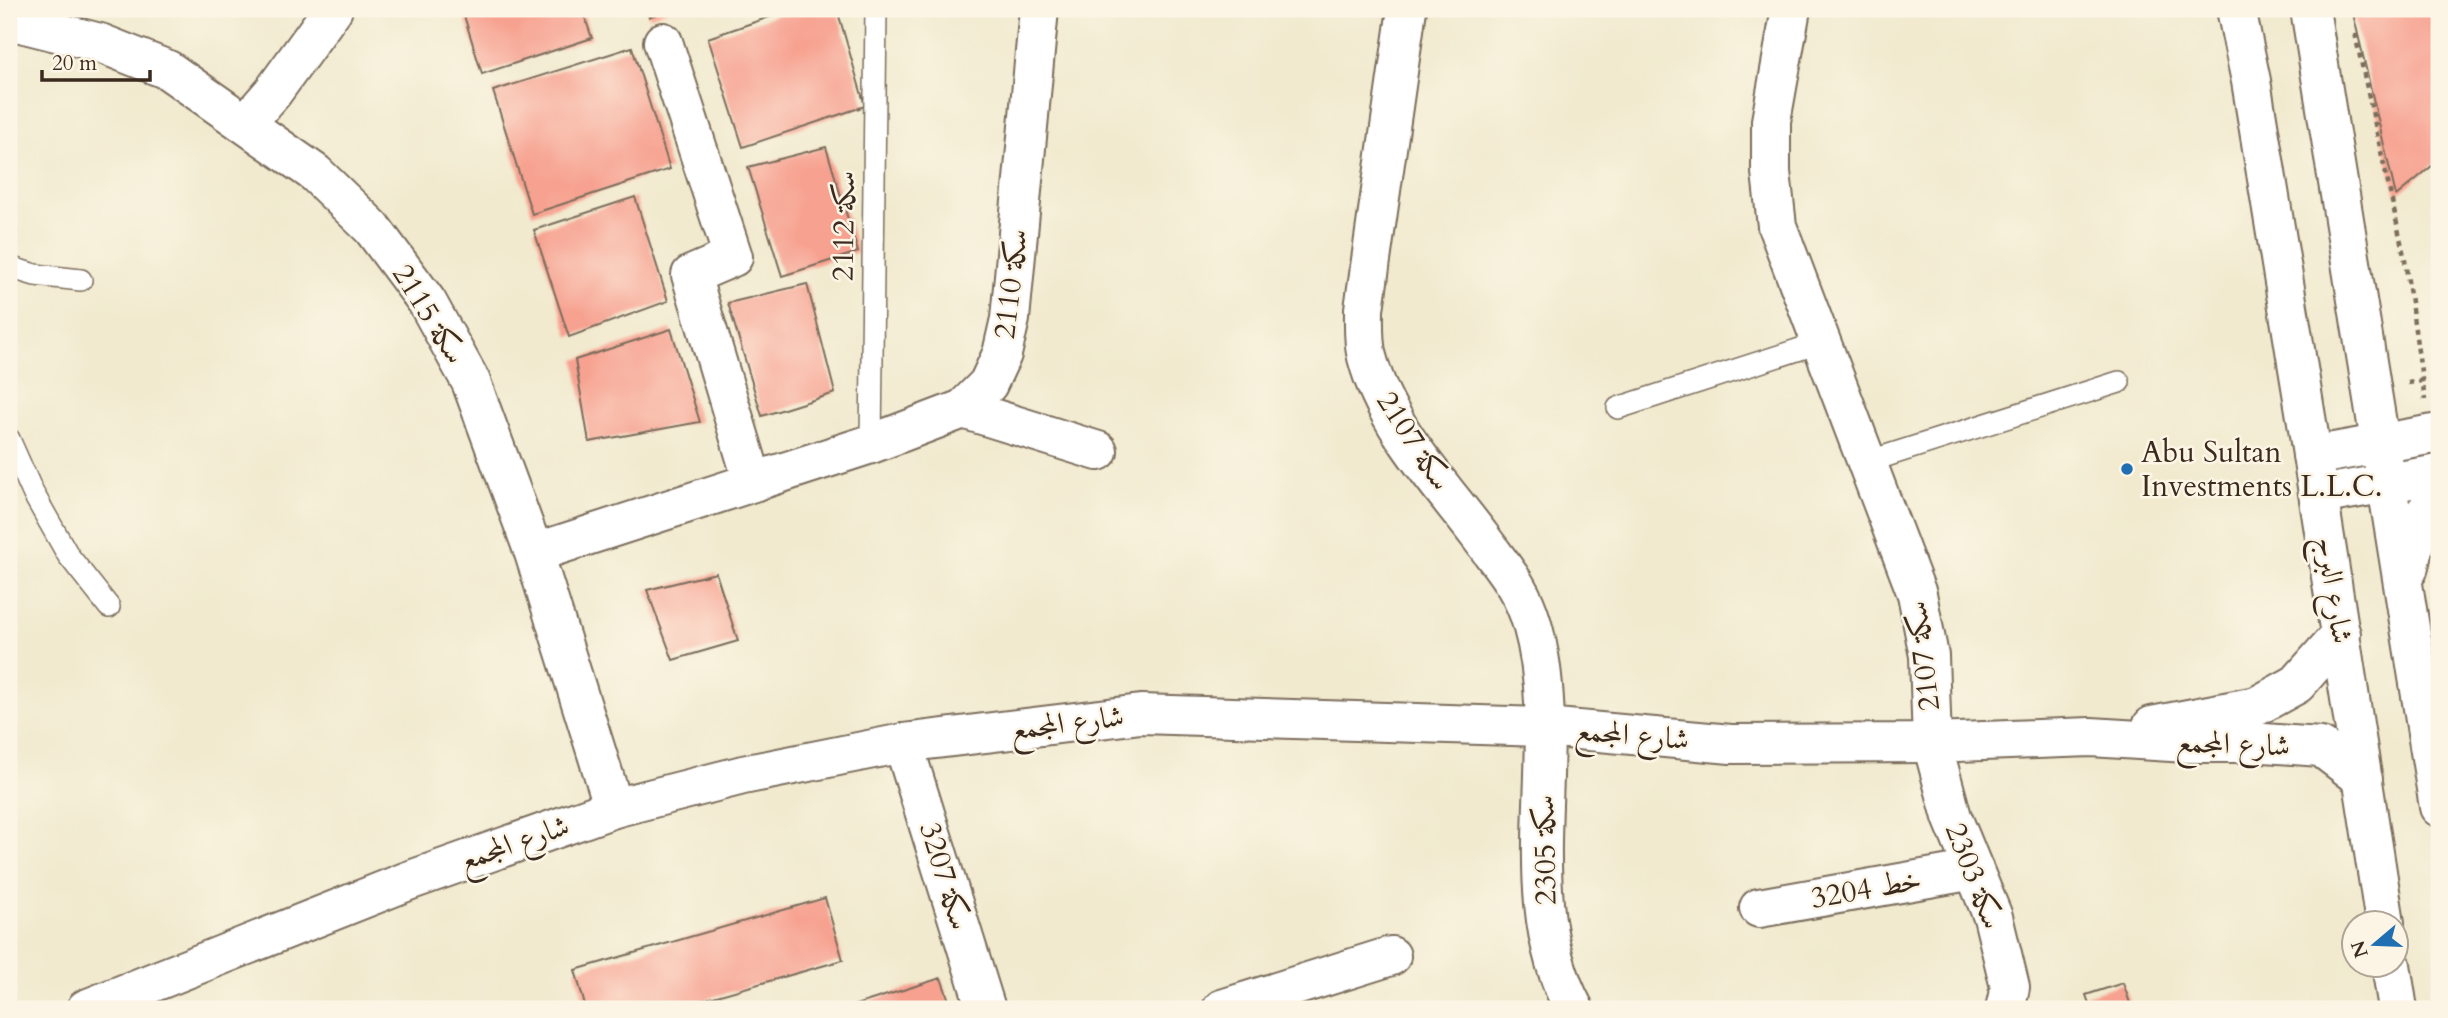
<svg xmlns="http://www.w3.org/2000/svg" width="2448" height="1018" font-family="Cardo,Amiri,serif">
<style>
.building{fill:#f7a190}
.lines{fill:none;stroke-linecap:round;stroke-linejoin:round}
.lane-casing{stroke:#7b6d5c;stroke-width:24}
.street-casing{stroke:#7b6d5c;stroke-width:42}
.secondary-casing{stroke:#7b6d5c;stroke-width:42}
.path{stroke:#7b6d5c;stroke-width:4.5;stroke-dasharray:5 5;stroke-linecap:butt}
.lane{stroke:#fff;stroke-width:21}
.street{stroke:#fff;stroke-width:38}
.secondary{stroke:#fff;stroke-width:38}
.poi-dot{fill:#1f6fb2;stroke:#fcf5e5;stroke-width:2.5}
.labels{text-anchor:middle;dominant-baseline:central;stroke-width:5;stroke-linejoin:round;paint-order:stroke}
.street-label{font-size:30px;fill:#3b2a1e;stroke:#fcf5e5}
.poi-label{font-size:30px;fill:#3b2a1e;stroke:#fcf5e5;text-anchor:start}
</style>
<rect width="100%" height="100%" fill="#fcf5e5"/>
<filter id="ink" filterUnits="userSpaceOnUse"><feTurbulence type="fractalNoise" baseFrequency=".0143" numOctaves="2"/><feDisplacementMap in="SourceGraphic" scale="14" xChannelSelector="R" yChannelSelector="G"/><feConvolveMatrix kernelMatrix="1 2 1 2 8 2 1 2 1" color-interpolation-filters="sRGB"/></filter>
<filter id="wash" filterUnits="userSpaceOnUse"><feTurbulence type="fractalNoise" baseFrequency=".00686" numOctaves="4" result="noise"/><feDisplacementMap in="SourceGraphic" scale="28" xChannelSelector="R" yChannelSelector="G"/><feGaussianBlur stdDeviation="1.57" result="paint"/><feColorMatrix in="noise" values="0 0 0 0 0 0 0 0 0 0 0 0 0 0 0 0 0 1.4 0 .05"/><feComposite in="paint" operator="in"/></filter>
<g filter="url(#wash)">
<rect width="100%" height="100%" fill="#f1eacf"/>
<g id="blocks">
<!-- building -->
<path class="building" d="M462 9H582L592 38 482 74Z
M646 9H670L649 17Z
M793 9H837L865 106 743 147 708 38Z
M2352 9H2439V160L2396 196Z
M632 47 670 169 532 214 493 91Z
M826 147 858 252 782 276 748 167Z
M635 197 668 301 569 337 534 230Z
M807 284 835 393 762 416 728 303Z
M671 329 700 422 589 442 575 360Z
M716 573 738 641 673 660 647 590Z
M825 898 843 960 671 1009H586L575 970Z
M941 978 952 1009H843Z
M2123 983 2132 1009H2091L2086 995Z"/>
</g>
</g>
<g filter="url(#ink)">
<use href="#blocks" fill-opacity="0" stroke="#7b6d5c" stroke-width="2"/>
<g class="lines">
<!-- lane casing -->
<g class="lane-casing">
<path id="lane" d="M9 267 35 275 81 280
M1618 408 1822 342
M9 439 33 493 68 555 109 607
M871 444 876 9
M1867 462 2119 382"/>
</g>
<!-- street casing -->
<g class="street-casing">
<path id="street" d="M1407 9 1364 309C1364 324 1363 342 1367 357 1385 426 1440 483 1482 539 1503 568 1522 588 1532 624 1568 749 1510 891 1574 1009
M1791 9 1771 121V172L1777 226 1917 594 1929 656 1932 743 1952 817 1993 917 2010 987 2005 1009
M9 20 100 43 168 70 315 173 372 228 427 302 471 382 534 553 614 808
M663 42 733 257 691 275 753 482
M247 122 273 92 333 9
M963 409 1098 451
M534 553 871 444 963 409 988 384 1002 354 1010 319 1039 9
M903 743 986 1009
M1759 908 1974 870
M1222 1009 1391 956"/>
</g>
<!-- secondary casing -->
<g class="secondary-casing">
<path id="secondary" d="M2236 9 2251 81 2308 429 2385 923
M2310 9 2439 807
M2312 456 2439 433
M2319 495 2439 474
M2408 570 2420 519 2439 495
M2152 726 2257 706 2297 684 2341 634
M2391 965 2398 1009
M86 1009 408 881 614 808 743 775 903 743 1141 714 1545 727 1731 744 1932 743 2091 737 2187 743H2264L2321 747 2363 779"/>
</g>
<!-- path -->
<path class="path" d="M2355 34 2405 260 2425 400
M2408 383 2421 381"/>
<!-- lane -->
<use href="#lane" class="lane"/>
<!-- street -->
<use href="#street" class="street"/>
<!-- secondary -->
<use href="#secondary" class="secondary"/>
</g>
</g>
<!-- markers -->
<circle class="poi-dot" cx="2127" cy="469" r="7"/>
<g class="labels">
<!-- street labels -->
<g class="street-label">
<text transform="translate(844 226) rotate(-89)">سكة 2112</text>
<text transform="translate(1011 284) rotate(-83)">سكة 2110</text>
<text transform="translate(429 314) rotate(58)">سكة 2115</text>
<text transform="translate(1414 441) rotate(57)">سكة 2107</text>
<text transform="translate(2334 590) rotate(81)">شارع البرج</text>
<text transform="translate(1923 656) rotate(-97)">سكة 2107</text>
<text transform="translate(1067 723) rotate(-7)">شارع المجمع</text>
<text transform="translate(1632 735) rotate(5)">شارع المجمع</text>
<text transform="translate(2233 744) rotate(2)">شارع المجمع</text>
<text transform="translate(514 843) rotate(-19)">شارع المجمع</text>
<text transform="translate(1545 850) rotate(-91)">سكة 2305</text>
<text transform="translate(945 876) rotate(73)">سكة 3207</text>
<text transform="translate(1974 876) rotate(69)">سكة 2303</text>
<text transform="translate(1866 889) rotate(-10)">3204 خط</text>
</g>
<!-- poi labels -->
<g class="poi-label">
<text x="2141" y="452">Abu Sultan<tspan x="2141" dy="34">Investments L.L.C.</tspan></text>
</g>
</g>
<!-- margin -->
<rect width="2448" height="1018" fill="none" stroke="#fcf5e5" stroke-width="35"/>
<!-- north arrow -->
<g transform="translate(2375 944) rotate(251)"><circle r="33" fill="#fcf5e5" stroke="#afa495" stroke-width="2"/>
<path d="M0-5L12 26L0 18L-12 26Z" fill="#1f6fb2"/>
<text y="-10" font-size="19" font-weight="bold" text-anchor="middle" fill="#3b2a1e">N</text>
</g>
<!-- scale -->
<path d="M42 70v10h108v-10" fill="none" stroke="#3b2a1e" stroke-width="3.5"/>
<text x="52" y="70" font-size="21" fill="#3b2a1e" stroke="#fcf5e5" stroke-width="5" paint-order="stroke">20 m</text>
</svg>
